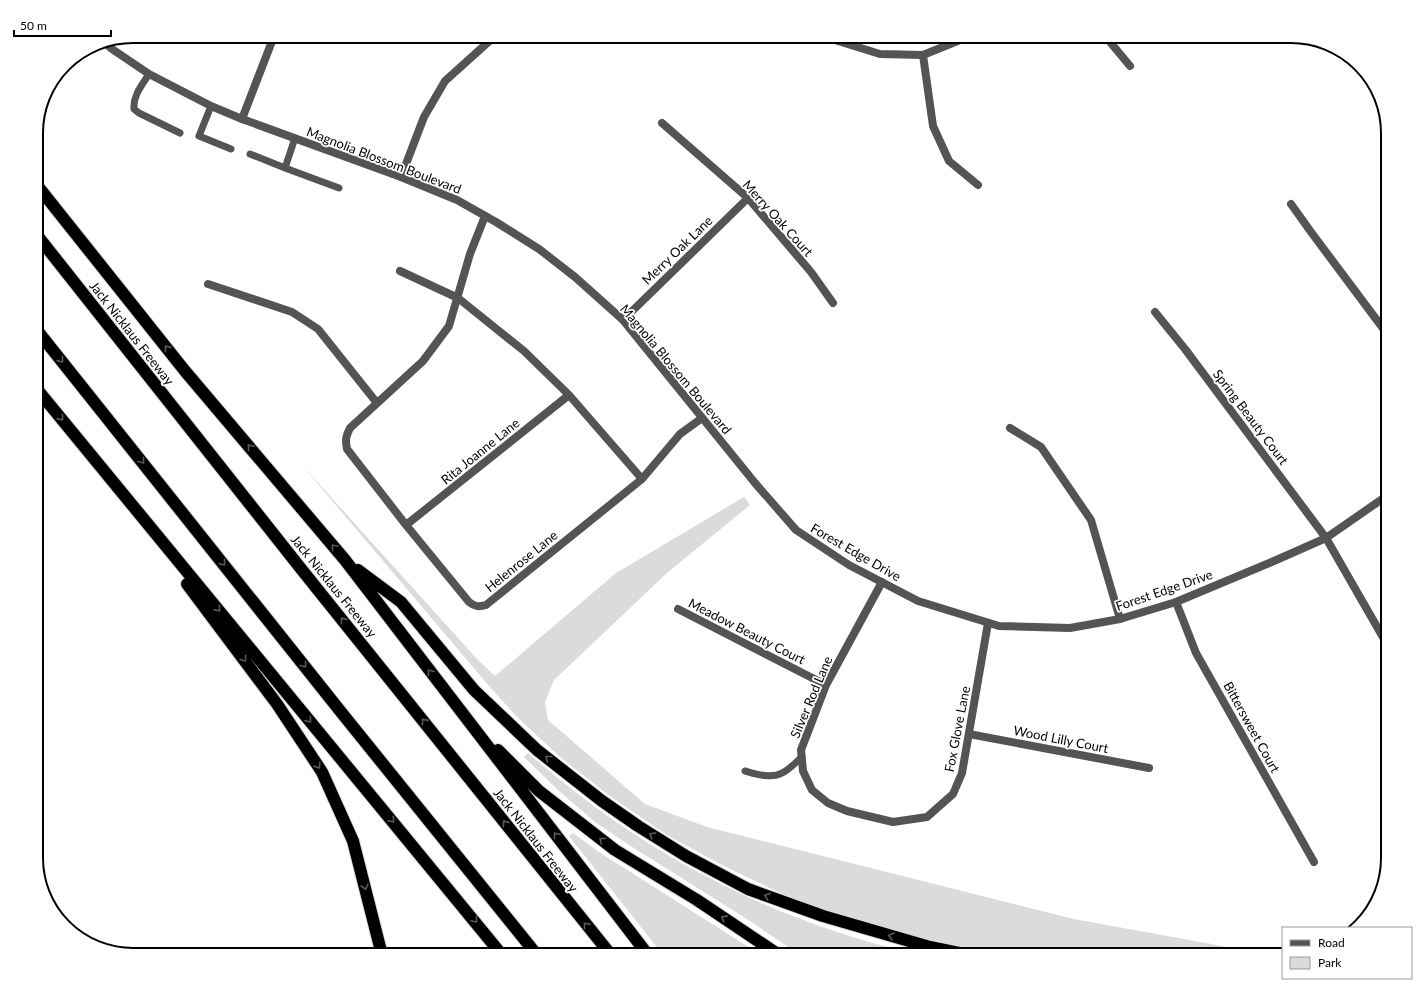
<svg xmlns="http://www.w3.org/2000/svg" width="1424" height="991" font-family="Lato,sans-serif">
<style>
.green{fill:#dbdbdb}
.lines{fill:none;stroke-linecap:round;stroke-linejoin:round}
.motorway-casing{stroke:#dbdbdb;stroke-width:14}
.service{stroke:#545454;stroke-width:7}
.minor{stroke:#545454;stroke-width:8}
.tertiary{stroke:#545454;stroke-width:8}
.motorway{stroke:#000;stroke-width:12}
.oneway{stroke:#595959}
.labels{text-anchor:middle;dominant-baseline:central;stroke-width:3.5;stroke-linejoin:round;paint-order:stroke}
.street-label{font-size:13px;fill:#000;stroke:#fff}
.rim{fill:none;stroke:#000;stroke-width:2}
</style>
<rect width="100%" height="100%" fill="#fff"/>
<!-- green -->
<path class="green" d="M301 464 477 659 495 676 616 573 744 497 750 505 667 573 554 680 545 702 548 720 645 804 707 827 1074 919 1272 955H999L920 939 837 916 780 893 720 864 667 835 607 794 559 756 516 716 489 686Z
M528 753C555 776 583 799 612 819 705 884 810 931 921 955H800L750 921 629 845 595 822 559 791 524 757Z
M573 833 599 852 761 955H663L569 836Z"/>
<g class="lines">
<!-- motorway casing -->
<g class="motorway-casing">
<path id="motorway" d="M36 184 185 371 345 560 648 955
M36 234 302 570 611 955
M36 329 341 712 537 955
M36 388 502 955
M358 570 401 602 474 690 537 750 602 801 638 826 686 856 748 889 823 916 930 947 969 955
M187 584 277 704 322 772 353 841 382 955
M498 750 539 791 615 850 697 900 779 955"/>
</g>
<!-- service -->
<path class="service" d="M149 74C142 85 133 95 134 109L139 113 180 133
M211 106 199 136 231 149
M295 138 285 168 339 188
M250 154 285 168
M745 771C756 774 771 779 782 773 789 770 796 762 802 757"/>
<!-- minor -->
<path class="minor" d="M830 36 838 41 880 54 923 55 970 36
M1105 36 1130 66
M923 55 933 126 949 161 978 185
M242 119 274 36
M662 123 748 198 811 272 833 303
M401 177 424 117 445 81 495 36
M1291 204 1311 232 1388 335
M485 216 470 254 449 326 423 361 350 428C346 436 345 440 347 449L406 525 469 602C475 607 479 607 486 605L642 479 680 434 702 418
M400 271 458 298 524 351 569 395 642 479
M208 284 292 312 318 329 377 403
M1155 312 1185 349 1326 538 1388 646
M623 320 748 198
M1010 428 1041 447 1091 520 1120 619
M406 525 569 395
M882 582 826 685 801 750 803 771 812 790 828 803 847 811 893 822 927 817 953 794 962 773 988 623
M1176 602 1196 653 1314 862
M678 609 826 685
M969 734 1149 768"/>
<!-- tertiary -->
<path class="tertiary" d="M104 42 112 49 149 74 211 106 242 119 401 177 457 200 496 222 539 249 575 277 623 320 755 483 796 530 849 565 918 601 999 626 1070 628 1120 619 1176 602 1274 561 1326 538 1388 495"/>
<!-- motorway -->
<use href="#motorway" class="motorway"/>
</g>
<!-- one-way arrows -->
<defs><path id="oneway-chevron" d="M-2-3.5L2.5 0L-2 3.5" fill="none" stroke-width="1.6" stroke-linecap="round" stroke-linejoin="round"/></defs>
<g class="oneway">
<use href="#oneway-chevron" transform="translate(167 348) rotate(-129)"/>
<use href="#oneway-chevron" transform="translate(61 360) rotate(51)"/>
<use href="#oneway-chevron" transform="translate(61 418) rotate(51)"/>
<use href="#oneway-chevron" transform="translate(250 447) rotate(-130)"/>
<use href="#oneway-chevron" transform="translate(142 461) rotate(52)"/>
<use href="#oneway-chevron" transform="translate(334 547) rotate(-130)"/>
<use href="#oneway-chevron" transform="translate(223 563) rotate(52)"/>
<use href="#oneway-chevron" transform="translate(218 609) rotate(51)"/>
<use href="#oneway-chevron" transform="translate(343 620) rotate(-129)"/>
<use href="#oneway-chevron" transform="translate(244 659) rotate(53)"/>
<use href="#oneway-chevron" transform="translate(304 665) rotate(52)"/>
<use href="#oneway-chevron" transform="translate(430 672) rotate(-127)"/>
<use href="#oneway-chevron" transform="translate(309 720) rotate(50)"/>
<use href="#oneway-chevron" transform="translate(424 721) rotate(-129)"/>
<use href="#oneway-chevron" transform="translate(548 758) rotate(-142)"/>
<use href="#oneway-chevron" transform="translate(318 766) rotate(57)"/>
<use href="#oneway-chevron" transform="translate(392 820) rotate(50)"/>
<use href="#oneway-chevron" transform="translate(505 823) rotate(-128)"/>
<use href="#oneway-chevron" transform="translate(556 835) rotate(-128)"/>
<use href="#oneway-chevron" transform="translate(652 835) rotate(-148)"/>
<use href="#oneway-chevron" transform="translate(602 840) rotate(-142)"/>
<use href="#oneway-chevron" transform="translate(365 887) rotate(76)"/>
<use href="#oneway-chevron" transform="translate(767 896) rotate(-160)"/>
<use href="#oneway-chevron" transform="translate(724 918) rotate(-147)"/>
<use href="#oneway-chevron" transform="translate(475 920) rotate(50)"/>
<use href="#oneway-chevron" transform="translate(586 925) rotate(-129)"/>
<use href="#oneway-chevron" transform="translate(891 936) rotate(-164)"/>
</g>
<g class="labels">
<!-- street labels -->
<g class="street-label">
<text transform="translate(384 160) rotate(21)">Magnolia Blossom Boulevard</text>
<text transform="translate(778 218) rotate(48)">Merry Oak Court</text>
<text transform="translate(677 250) rotate(-44)">Merry Oak Lane</text>
<text transform="translate(132 333) rotate(52)">Jack Nicklaus Freeway</text>
<text transform="translate(676 369) rotate(50)">Magnolia Blossom Boulevard</text>
<text transform="translate(1251 417) rotate(53)">Spring Beauty Court</text>
<text transform="translate(480 451) rotate(-39)">Rita Joanne Lane</text>
<text transform="translate(856 552) rotate(30)">Forest Edge Drive</text>
<text transform="translate(521 561) rotate(-39)">Helenrose Lane</text>
<text transform="translate(334 586) rotate(51)">Jack Nicklaus Freeway</text>
<text transform="translate(1164 590) rotate(-19)">Forest Edge Drive</text>
<text transform="translate(747 631) rotate(27)">Meadow Beauty Court</text>
<text transform="translate(811 697) rotate(-67)">Silver Rod Lane</text>
<text transform="translate(1252 727) rotate(61)">Bittersweet Court</text>
<text transform="translate(957 729) rotate(-79)">Fox Glove Lane</text>
<text transform="translate(1061 739) rotate(11)">Wood Lilly Court</text>
<text transform="translate(536 840) rotate(52)">Jack Nicklaus Freeway</text>
</g>
</g>
<!-- crop -->
<path d="M0 0H1424V991H0ZM133 43H1291A90 90 0 0 1 1381 133V858A90 90 0 0 1 1291 948H133A90 90 0 0 1 43 858V133A90 90 0 0 1 133 43Z" fill="#fff" fill-rule="evenodd"/>
<path class="rim" d="M133 43H1291A90 90 0 0 1 1381 133V858A90 90 0 0 1 1291 948H133A90 90 0 0 1 43 858V133A90 90 0 0 1 133 43Z"/>
<!-- legend -->
<rect x="1282" y="927" width="130" height="52" fill="#ffffff" stroke="#999999"/>
<rect x="1290" y="940" width="20" height="6" fill="#545454" stroke="#999999"/>
<text x="1318" y="947" font-size="12" fill="#000000">Road</text>
<rect x="1290" y="957" width="20" height="12" fill="#dbdbdb" stroke="#999999"/>
<text x="1318" y="967" font-size="12" fill="#000000">Park</text>
<!-- scale -->
<path d="M14 30v6h97v-6" fill="none" stroke="#000000" stroke-width="2"/>
<text x="20" y="30" font-size="12" fill="#000000" stroke="#ffffff" stroke-width="3" paint-order="stroke">50 m</text>
</svg>
